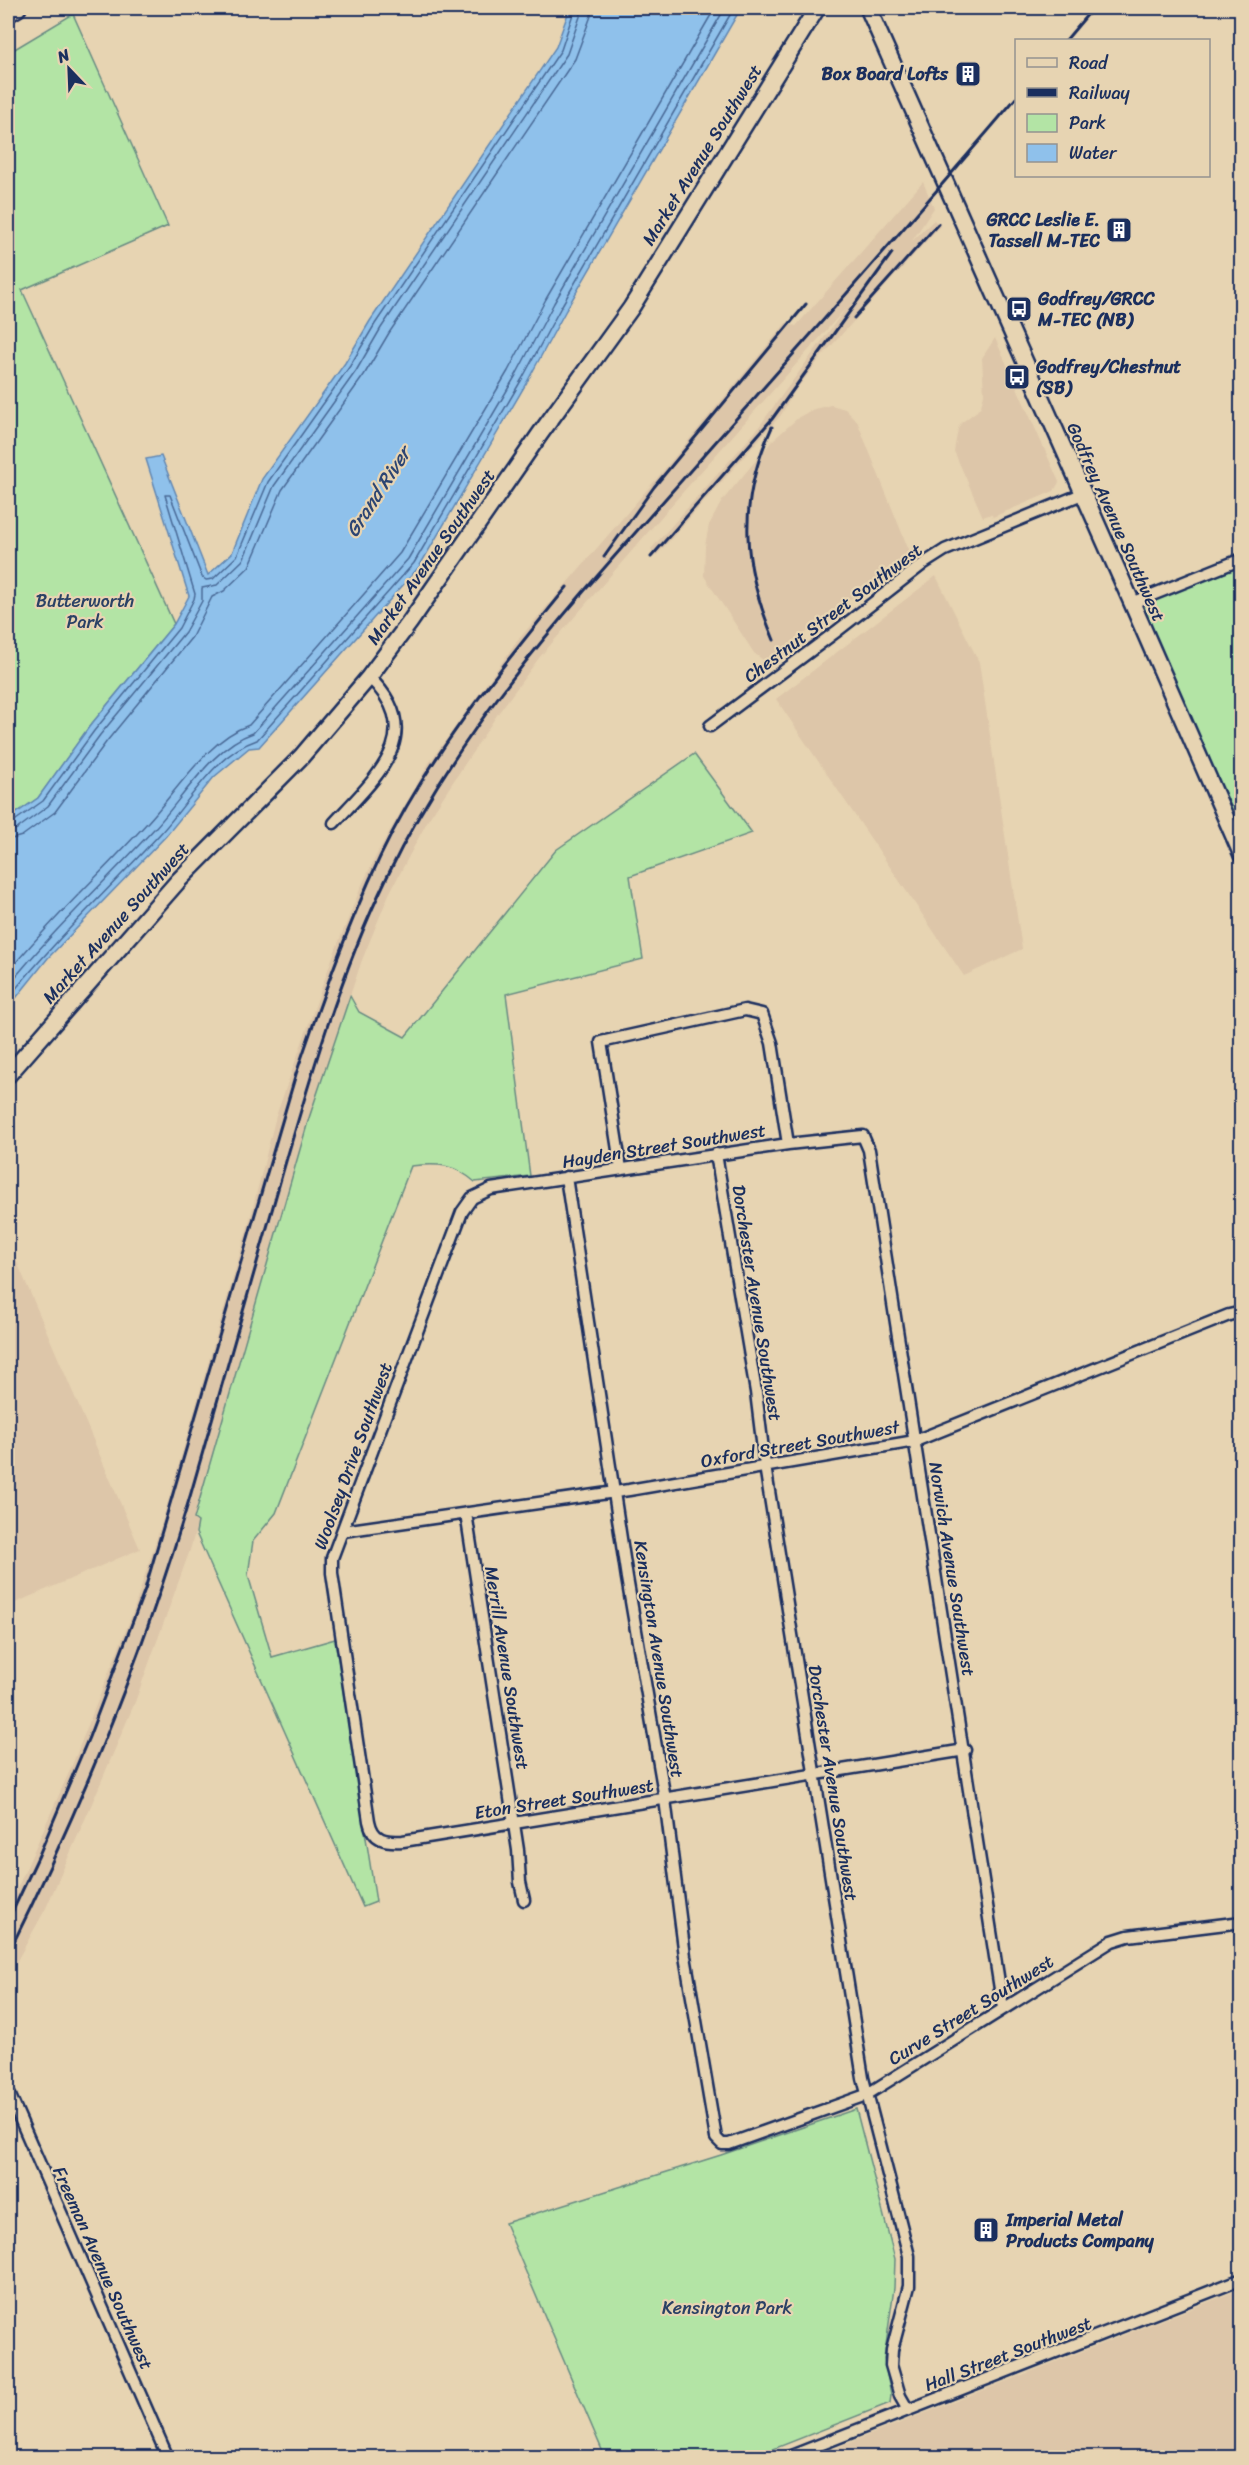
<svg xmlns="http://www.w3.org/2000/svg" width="1249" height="2465" font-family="Sriracha,sans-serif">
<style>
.built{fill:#ddc6a9}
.green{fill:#b3e4a5;stroke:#678a82;stroke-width:1.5}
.water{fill:#8fc1eb;stroke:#6187b3;stroke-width:1.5}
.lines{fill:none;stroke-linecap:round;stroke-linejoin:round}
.shore{stroke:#496996;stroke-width:1.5}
.minor-casing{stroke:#1b2f5e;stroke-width:15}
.secondary-casing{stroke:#1b2f5e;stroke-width:20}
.minor{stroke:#e7d4b2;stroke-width:10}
.secondary{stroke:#e7d4b2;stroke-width:15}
.rail{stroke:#1b2f5e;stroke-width:3}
.labels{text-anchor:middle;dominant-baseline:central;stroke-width:4.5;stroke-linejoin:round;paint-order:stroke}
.poi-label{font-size:18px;font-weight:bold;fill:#1b2f5e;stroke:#e7d4b2;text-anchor:start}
.street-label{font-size:18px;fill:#1b2f5e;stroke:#e7d4b2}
.park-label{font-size:18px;fill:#2a4165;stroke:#e7d4b2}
.water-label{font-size:20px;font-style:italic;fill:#2c4573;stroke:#e7d4b2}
</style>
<rect width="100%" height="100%" fill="#e7d4b2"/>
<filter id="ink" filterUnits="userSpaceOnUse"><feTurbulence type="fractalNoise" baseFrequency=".0167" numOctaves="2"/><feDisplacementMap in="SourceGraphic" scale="12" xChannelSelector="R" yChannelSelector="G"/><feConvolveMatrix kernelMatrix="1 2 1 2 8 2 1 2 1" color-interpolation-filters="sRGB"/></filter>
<g filter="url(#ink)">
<!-- built -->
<path class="built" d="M923 182 934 208 912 241 934 220 940 226 823 355 794 392 781 415 656 556 651 549 755 432 846 308 675 501 539 658 497 715 428 820 389 894 362 960 309 1118 194 1519 198 1522 190 1550 135 1702 93 1801 46 1908 8 1977V1909L71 1768 133 1612 163 1519 250 1219 276 1116 333 956 361 887 379 850 429 763 518 640 658 477 786 323 796 326Z
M995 338 1059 482 1054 491 993 517 991 514 983 517 954 451 958 429 961 423 977 411 981 406 984 394 982 358Z
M831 405 845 409 857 421 910 553 767 663 754 653 704 576 705 546 709 525 722 501 772 441 799 417 814 409Z
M936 576 979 662 1022 949 964 976 776 699Z
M8 1241 140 1549 8 1606Z
M1241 2289V2457H813Z"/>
<!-- green -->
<path class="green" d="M73 14 168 226 22 290 174 624 89 727 38 798 8 819V53Z
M1241 559V863L1132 603Z
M694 754 752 833 630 876 643 959 506 994 530 1176 475 1182C454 1164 439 1163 411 1166L276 1513 253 1541 248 1575 272 1657 335 1639 376 1902 363 1907 196 1533 198 1522 194 1519 309 1118 350 996 359 1012 405 1037 556 850Z
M856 2109 895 2259 894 2288 884 2359 891 2395 890 2403 753 2457H605L505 2223 721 2155Z"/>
<!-- water -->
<path class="water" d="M570 8H741L566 310 527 382 419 567 259 747 249 748 214 777 166 836 48 958 8 1008V819L38 798 89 727 174 624 189 596 146 459 161 456 208 575 232 553 262 479 345 363 370 321 556 47Z"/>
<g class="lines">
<!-- shore -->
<path class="shore" d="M8 824 13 822 43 801 94 731 179 628 194 599 195 594 165 495H170L202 577 206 580 213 579 237 556 268 482 350 366 375 324 561 50 575 8
M8 831 17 829 48 806 100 735 185 632 202 601V588L217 585 243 560 274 486 356 371 381 328 567 54 583 8
M8 840 22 836 55 812 107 741 192 637 212 597 224 591 249 567 282 490 364 375 389 333 575 59 591 16 592 8
M8 972C51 919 102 873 148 822 176 792 208 739 249 725L400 553 508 371 546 299 715 8
M8 986C53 930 106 881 155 828 183 798 213 746 253 733L408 559 516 375 554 303 725 8
M8 998C55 940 109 889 160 834 189 803 214 754 257 740L414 563 522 379 561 307 734 8"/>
<!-- minor casing -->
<g class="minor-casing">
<path id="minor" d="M1132 603 1242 559
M710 726 837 631 923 564 945 550 1082 494
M334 823C375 778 429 734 369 677
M716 1154 756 1392 765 1466 863 2078 909 2256V2286L892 2350 891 2365 900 2396 908 2410
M621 1169 601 1042 745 1010 762 1014 772 1043 788 1144
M566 1177 627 1578 665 1799 685 1956 716 2138 722 2144H729L866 2095 1112 1941 1128 1936 1242 1922
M466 1513 518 1850 520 1882 524 1900
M343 1531 629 1490 915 1441 1229 1315 1242 1312
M965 1750 403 1841C386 1842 373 1841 369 1821L332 1573V1558L462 1212 472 1198 491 1189 788 1144 863 1136 869 1150C916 1436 960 1722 1003 2008
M8 2091 168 2458
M786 2458 1242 2279"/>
</g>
<!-- secondary casing -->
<g class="secondary-casing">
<path id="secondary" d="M868 8 1132 603 1242 855
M8 14 18 8
M8 1075 179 880 301 757 369 677 410 622 540 434 631 308 817 8"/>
</g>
<!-- minor -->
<use href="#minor" class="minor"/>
<!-- secondary -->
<use href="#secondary" class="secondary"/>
<!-- rail -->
<path class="rail" d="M1066 40 1093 8
M854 318 938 224
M772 427C737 503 742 565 774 640
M604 557 654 487 806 304
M651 557 772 419 892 253
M8 1921 39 1855 89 1737 145 1589 296 1074C321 1001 347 927 380 857 427 758 498 671 567 587
M8 1954C81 1807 145 1650 191 1493 221 1389 250 1285 280 1182 310 1078 340 974 387 877 459 726 573 603 682 480 794 353 907 227 1016 98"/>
</g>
</g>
<!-- icons -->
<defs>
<g id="building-square" transform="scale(1.35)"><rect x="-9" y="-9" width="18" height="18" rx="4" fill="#1b2f5e" stroke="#e7d4b2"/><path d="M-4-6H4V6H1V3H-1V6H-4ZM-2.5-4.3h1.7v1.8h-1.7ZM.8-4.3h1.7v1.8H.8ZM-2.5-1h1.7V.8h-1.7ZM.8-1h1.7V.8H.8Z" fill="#fff"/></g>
<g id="bus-square" transform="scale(1.35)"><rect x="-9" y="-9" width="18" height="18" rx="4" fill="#1b2f5e" stroke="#e7d4b2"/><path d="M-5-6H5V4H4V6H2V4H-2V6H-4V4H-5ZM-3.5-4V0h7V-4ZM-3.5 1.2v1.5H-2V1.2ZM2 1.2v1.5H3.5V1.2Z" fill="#fff"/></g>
</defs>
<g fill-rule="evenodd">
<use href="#building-square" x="968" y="74"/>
<use href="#building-square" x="1119" y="230"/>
<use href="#bus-square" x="1019" y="309"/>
<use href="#bus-square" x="1017" y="377"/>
<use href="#building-square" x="986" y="2230"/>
</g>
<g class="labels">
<!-- poi labels -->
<g class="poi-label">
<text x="948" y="74" text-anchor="end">Box Board Lofts</text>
<text x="1100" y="220" text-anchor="end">GRCC Leslie E.<tspan x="1100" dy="21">Tassell M-TEC</tspan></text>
<text x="1038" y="299">Godfrey/GRCC<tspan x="1038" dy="21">M-TEC (NB)</tspan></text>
<text x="1036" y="367">Godfrey/Chestnut<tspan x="1036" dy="21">(SB)</tspan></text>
<text x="1006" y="2220">Imperial Metal<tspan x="1006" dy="21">Products Company</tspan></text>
</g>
<!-- street labels -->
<g class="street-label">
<text transform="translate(702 155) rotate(-58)">Market Avenue Southwest</text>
<text transform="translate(1116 522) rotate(66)">Godfrey Avenue Southwest</text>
<text transform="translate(431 557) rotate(-55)">Market Avenue Southwest</text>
<text transform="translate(833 613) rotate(-37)">Chestnut Street Southwest</text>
<text transform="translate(116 923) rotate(-48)">Market Avenue Southwest</text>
<text transform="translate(664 1146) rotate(-9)">Hayden Street Southwest</text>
<text transform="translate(757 1303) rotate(81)">Dorchester Avenue Southwest</text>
<text transform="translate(800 1444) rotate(-10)">Oxford Street Southwest</text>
<text transform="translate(353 1456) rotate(-70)">Woolsey Drive Southwest</text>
<text transform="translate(952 1569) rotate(81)">Norwich Avenue Southwest</text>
<text transform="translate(659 1659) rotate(81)">Kensington Avenue Southwest</text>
<text transform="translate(507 1668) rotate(81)">Merrill Avenue Southwest</text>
<text transform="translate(833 1783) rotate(81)">Dorchester Avenue Southwest</text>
<text transform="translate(564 1799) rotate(-9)">Eton Street Southwest</text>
<text transform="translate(971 2010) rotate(-32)">Curve Street Southwest</text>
<text transform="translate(103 2268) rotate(66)">Freeman Avenue Southwest</text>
<text transform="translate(1008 2354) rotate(-21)">Hall Street Southwest</text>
</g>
<!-- park labels -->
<g class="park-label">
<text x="85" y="601">Butterworth<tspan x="85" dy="21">Park</tspan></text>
<text x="727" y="2308">Kensington Park</text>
</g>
<!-- water labels -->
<g class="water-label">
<text transform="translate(378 492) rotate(-57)">Grand River</text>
</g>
</g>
<!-- margin -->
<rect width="1249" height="2465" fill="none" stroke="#e7d4b2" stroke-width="30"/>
<rect x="15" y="15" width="1219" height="2435" fill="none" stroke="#1b2f5e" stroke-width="2" filter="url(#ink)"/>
<!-- legend -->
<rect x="1015" y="39" width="195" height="138" fill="#e7d4b2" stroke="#959290" stroke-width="1.5"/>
<rect x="1027" y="58" width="30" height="9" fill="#e7d4b2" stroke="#959290" stroke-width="1.5"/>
<text x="1069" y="69" font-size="18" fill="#1b2f5e">Road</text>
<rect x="1027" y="88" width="30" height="9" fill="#1b2f5e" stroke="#959290" stroke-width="1.5"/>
<text x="1069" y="99" font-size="18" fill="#1b2f5e">Railway</text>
<rect x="1027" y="114" width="30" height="18" fill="#b3e4a5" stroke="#959290" stroke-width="1.5"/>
<text x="1069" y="129" font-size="18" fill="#1b2f5e">Park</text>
<rect x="1027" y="144" width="30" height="18" fill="#8fc1eb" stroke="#959290" stroke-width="1.5"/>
<text x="1069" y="159" font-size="18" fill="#1b2f5e">Water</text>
<!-- north arrow -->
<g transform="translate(69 69) rotate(337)" stroke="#e7d4b2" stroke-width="4.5" paint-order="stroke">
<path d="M0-4.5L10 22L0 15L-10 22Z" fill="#1b2f5e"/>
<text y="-9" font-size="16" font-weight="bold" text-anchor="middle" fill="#1b2f5e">N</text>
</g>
</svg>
